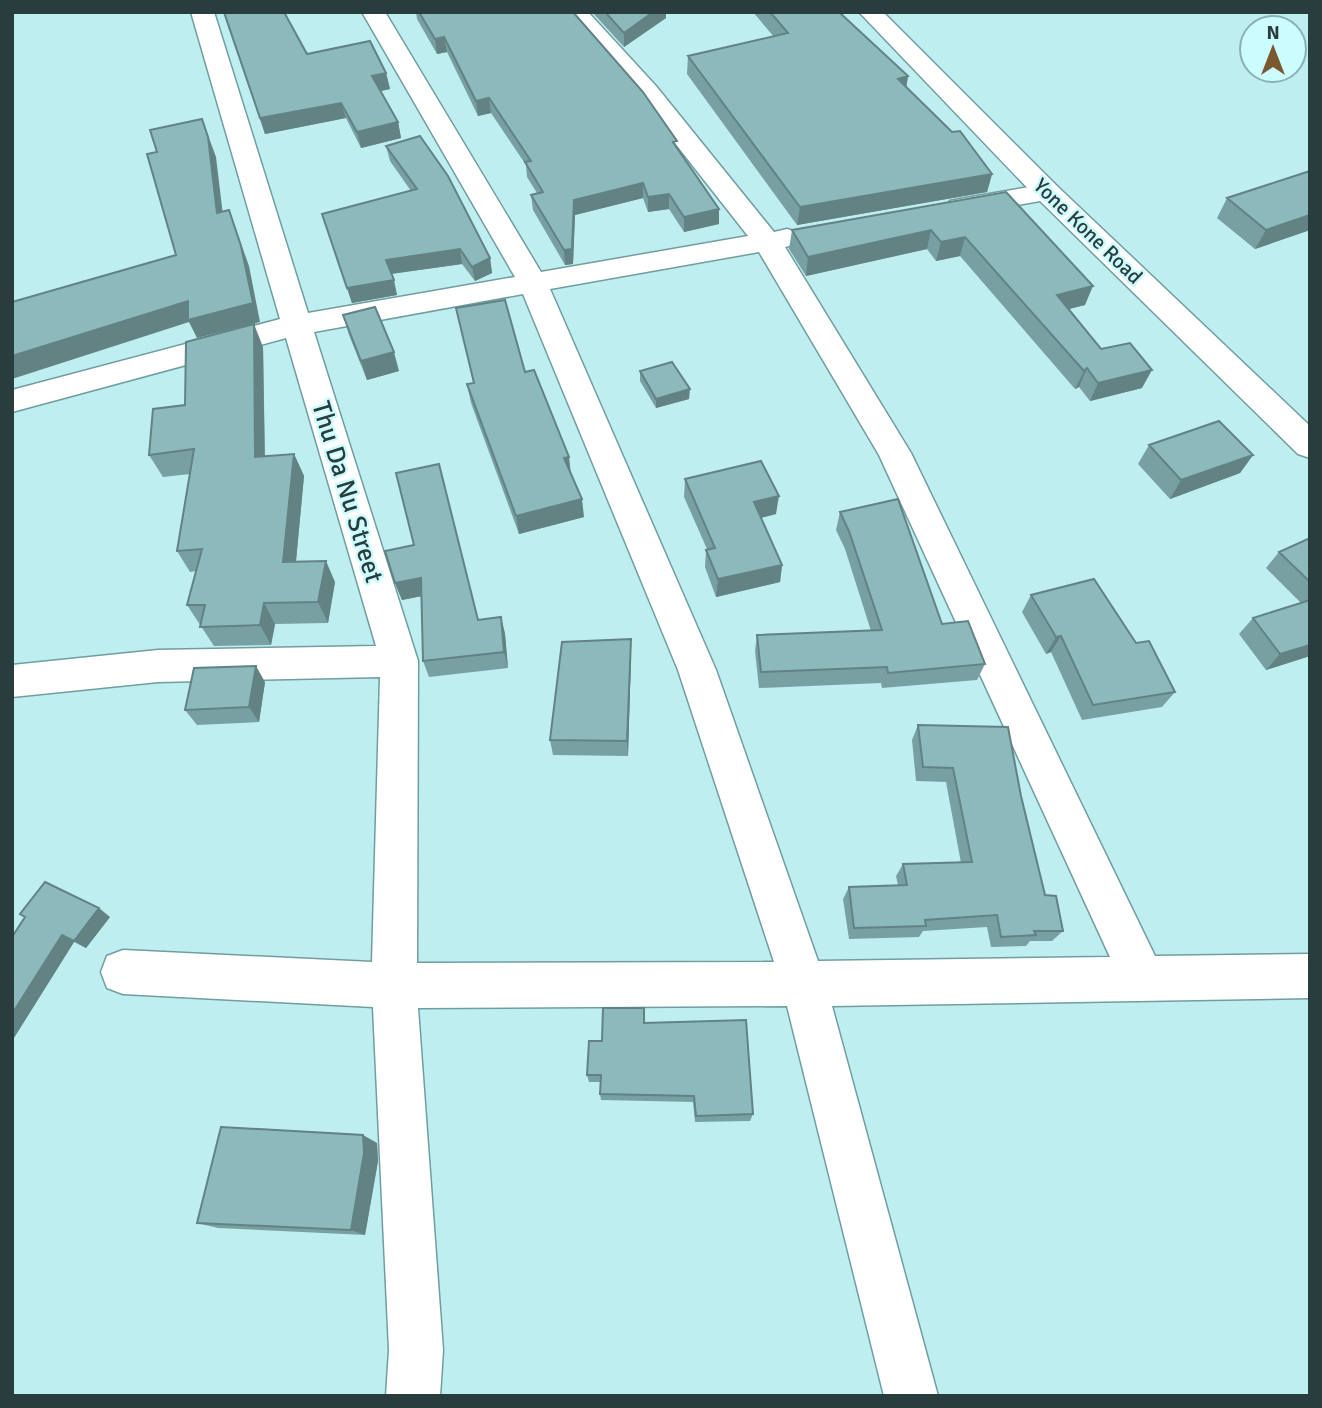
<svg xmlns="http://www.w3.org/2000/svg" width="1322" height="1408" font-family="Signika,sans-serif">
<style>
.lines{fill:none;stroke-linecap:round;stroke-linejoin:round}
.minor-casing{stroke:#709ea0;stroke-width:3}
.tertiary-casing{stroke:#709ea0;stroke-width:3}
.minor{fill:#fff;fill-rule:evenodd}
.tertiary{fill:#fff;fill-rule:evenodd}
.wall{fill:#78a0a2}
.shaded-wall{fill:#628284}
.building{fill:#8cbabc;stroke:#628284;stroke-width:2}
.labels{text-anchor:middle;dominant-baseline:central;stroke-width:5;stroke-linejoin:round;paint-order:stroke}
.far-street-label{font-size:21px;fill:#2a3d3e;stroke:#ccfcfe}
.street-label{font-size:26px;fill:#2a3d3e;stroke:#ccfcfe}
</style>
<rect width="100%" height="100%" fill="#bfeef0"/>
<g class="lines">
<!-- minor casing -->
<g class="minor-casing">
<path id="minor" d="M191 12H214L308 313 515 277 362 12H385L541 272 748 236 638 96 564 12H588L656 86 774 232 787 229 797 232 801 238 797 244 785 247 911 453 1155 956 1310 954V998L832 1006 938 1396H884L787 1006 418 1008 443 1350 440 1396H386L389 1350 373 1007 123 994 107 988 101 972 107 956 123 950 372 962 380 677 158 682 12 697V665L158 650 376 646 286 338 12 412V390L280 319ZM759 252 879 455 1110 957 818 961 716 670 550 289ZM523 294 678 670 774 962 417 963 418 661 314 332Z
M1047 184 1057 186 1060 192 1057 198 960 215 950 213 946 207 950 201 960 199Z"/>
</g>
<!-- tertiary casing -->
<g class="tertiary-casing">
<path id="tertiary" d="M859 12H883L1057 186 1310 426V458L1298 454 1037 198Z"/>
</g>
<!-- minor -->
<use href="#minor" class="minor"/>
<!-- tertiary -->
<use href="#tertiary" class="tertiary"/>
</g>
<!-- wall -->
<path class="wall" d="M223 12 307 54 386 73 390 89 381 91 398 122 401 138 361 148 346 118 265 134Z
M416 12H573L677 147 719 224 684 232 669 209 648 212 643 198 575 215 573 264 565 265 533 210 531 195 537 193 527 177 526 165 491 113 478 116 447 52 437 54 417 19Z
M592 12H666V18L624 47Z
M753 12H839L908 76 906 87 992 174 987 192 797 225 687 74 688 56 774 37Z
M386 146 490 258 492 273 475 281 462 264 391 274 397 295 352 303 327 229 411 191 390 161Z
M1310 171V230L1255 249 1217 218 1227 198Z
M1006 192 1085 305 1068 309 1101 349 1142 388 1090 401 1079 387 1075 389 960 256 936 261 927 249 806 276 789 249 792 230Z
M456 308 525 372 571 475 584 517 519 534 471 403 467 384 474 383Z
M343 315 399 371 367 380 349 335Z
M263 347 265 456 294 454 304 476 296 561 335 582 328 623 275 624 271 645 214 646 187 605 196 571 190 572 177 551 190 474 163 477 149 455 185 405Z
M640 371 689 399 656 408 640 381Z
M1149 445 1253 455 1240 473 1170 499 1138 464Z
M685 479 776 514 761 518 782 565 780 582 716 597 705 567 706 550 707 549 684 497Z
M840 512 942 624 985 664 977 680 882 688 881 683 759 688 755 651 757 635 871 631 845 549 836 530Z
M1310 538V656L1266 670 1239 634 1253 618 1301 603 1266 568 1279 552Z
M395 583 478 620 501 617 505 634 508 668 429 677 423 661 422 596 402 600Z
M1031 595 1136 643 1175 692 1162 707 1082 720 1051 652 1046 654 1022 612Z
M631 639V655L628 756 553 755 550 740Z
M265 682 259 722 197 725 185 710Z
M918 725 1021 796 1045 895 1063 931 1052 941H1030L1026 946 991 947 987 927 923 931 919 937 849 939 843 899 849 887 898 885 896 876 903 864 961 863 946 782 916 781 912 740Z
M20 914 110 917 86 948 74 942 12 1041V937L25 917Z
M645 1023 753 1114 750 1121 695 1122 693 1102 601 1100 600 1094V1082H589L587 1075 602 1041Z
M377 1143 378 1161 365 1235 218 1228 197 1223Z"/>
<!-- shaded-wall -->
<path class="shaded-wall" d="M653 12H666V18L624 47V33Z
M444 37 447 52 437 54 435 39Z
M386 73 390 89 376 92 372 76Z
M908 76 905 95 898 79Z
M489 98 491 113 478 116 476 101Z
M341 103 346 118 265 134 260 118Z
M202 119 216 157 225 232 217 213Z
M398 122 401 138 361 148 357 132Z
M992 174 987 192 797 225 800 207Z
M643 183V198L575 215 573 264 565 265 564 250 574 200Z
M669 194V209L648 212V197Z
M719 209V224L684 232V217Z
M229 210 249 266 260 322 197 338 189 322 12 379V356L188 301Z
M1310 215V230L1255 249 1266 230Z
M931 230 927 249 806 276 808 257Z
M965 237 960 256 936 261 941 242Z
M460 249 462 264 390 274 386 260Z
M490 258 492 273 475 281 472 267Z
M394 280 397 295 352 303 347 288Z
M1093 286 1085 305 1050 314 1057 295Z
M254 324 263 347 265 479 255 457Z
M394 352 399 371 367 380 361 361Z
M1087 368 1079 387 1075 389 1084 371Z
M1152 370 1142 388 1090 401 1098 383Z
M690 389 689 399 656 408V399Z
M294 454 304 476 294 582 283 562Z
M1253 455 1240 473 1170 499 1181 480Z
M569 457 571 475 564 458Z
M779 496 776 514 752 520 754 502Z
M582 499 584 517 519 534 516 516Z
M326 561 335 582 328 623 318 602Z
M782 565 780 582 716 597 718 579Z
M421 578 427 595 402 600 395 583Z
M264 603 275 624 271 645 260 625Z
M501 617 505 634 508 668 504 652Z
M1061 636 1051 652 1046 654 1056 637Z
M631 639V655L628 756 627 741Z
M1310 645V656L1266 670 1280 654Z
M256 666 265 682 259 722 249 707Z
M99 908 110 917 86 948 74 941Z
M62 935 74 942 12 1041V1014Z
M363 1135 377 1143 378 1161 365 1235 351 1230Z"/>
<!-- building -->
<path class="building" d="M224 12H284L307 54 370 41 386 73 372 76 398 122 357 132 341 103 260 118Z
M419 12H573L643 92 677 141 673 142 719 209 684 217 669 194 648 197 643 183 574 200 572 249 564 250 531 195 543 192 525 162 531 161 489 98 476 101 444 37 435 39Z
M605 12H653L624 33Z
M770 12H839L908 76 898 79 952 132 960 131 992 174 800 207 688 56 788 33Z
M202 119 208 137 217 213 229 210 241 246 253 303 188 320V301L12 356V302L176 255 147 154 157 152 150 130Z
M420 136 448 176 490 258 472 267 460 249 386 260 394 280 347 288 322 214 417 189 386 146Z
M1310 171V215L1266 230 1227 198Z
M1006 192 1093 286 1057 295 1101 349 1130 343 1152 370 1098 383 1087 368 1084 371 965 237 941 242 931 230 808 257 792 230Z
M505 300 525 372 534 370 569 457 564 458 582 499 516 516 467 384 474 383 456 308Z
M375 307 394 352 361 361 343 315Z
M254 324 255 457 294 454 283 562 326 561 318 602 264 603 260 625 200 627 205 605H187L202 549 177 551 194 449 149 455 153 409 185 405 186 342Z
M672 362 690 389 656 399 640 371Z
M1219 421 1253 455 1181 480 1149 445Z
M761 461 779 496 754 502 782 565 718 579 706 550 715 548 685 479Z
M439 464 478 620 501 617 504 652 423 661 421 578 395 583 385 551 414 545 396 473Z
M898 499 942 624 968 621 985 664 888 673 887 667 761 672 757 635 882 630 849 531 840 512Z
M1310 538V582L1279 552Z
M1094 579 1136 643 1149 641 1175 692 1093 705 1061 636 1056 637 1031 595Z
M1310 600V645L1280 654 1253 618Z
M631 639 627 741 550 740 562 642Z
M256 666 249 707 185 710 194 668Z
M918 725 1008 727 1021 796 1045 895 1056 896 1063 931H1034L1036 935 1001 937 997 915 925 920 926 926 854 928 849 887 907 885 903 864 972 862 953 768 923 767Z
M45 882 99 908 74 941 62 935 12 1014V937L25 917 20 914Z
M603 1008H644V1023L746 1020 753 1114 696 1116 694 1096 600 1094 601 1075H587L589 1041H602Z
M221 1127 363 1135 364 1153 351 1230 197 1223Z"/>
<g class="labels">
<!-- far-street labels -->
<g class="far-street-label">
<text transform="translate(1088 231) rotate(44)">Yone Kone Road</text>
</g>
<!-- street labels -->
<g class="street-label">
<text transform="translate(347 492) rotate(73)">Thu Da Nu Street</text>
</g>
</g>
<!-- border -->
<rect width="1322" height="1408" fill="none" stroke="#2a3d3e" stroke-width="28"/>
<!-- north arrow -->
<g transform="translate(1273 49)"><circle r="33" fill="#ccfcfe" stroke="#8bb0b1" stroke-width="2"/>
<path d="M0-5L12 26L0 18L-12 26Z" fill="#7b5930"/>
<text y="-10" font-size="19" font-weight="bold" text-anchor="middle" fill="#2a3d3e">N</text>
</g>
</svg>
